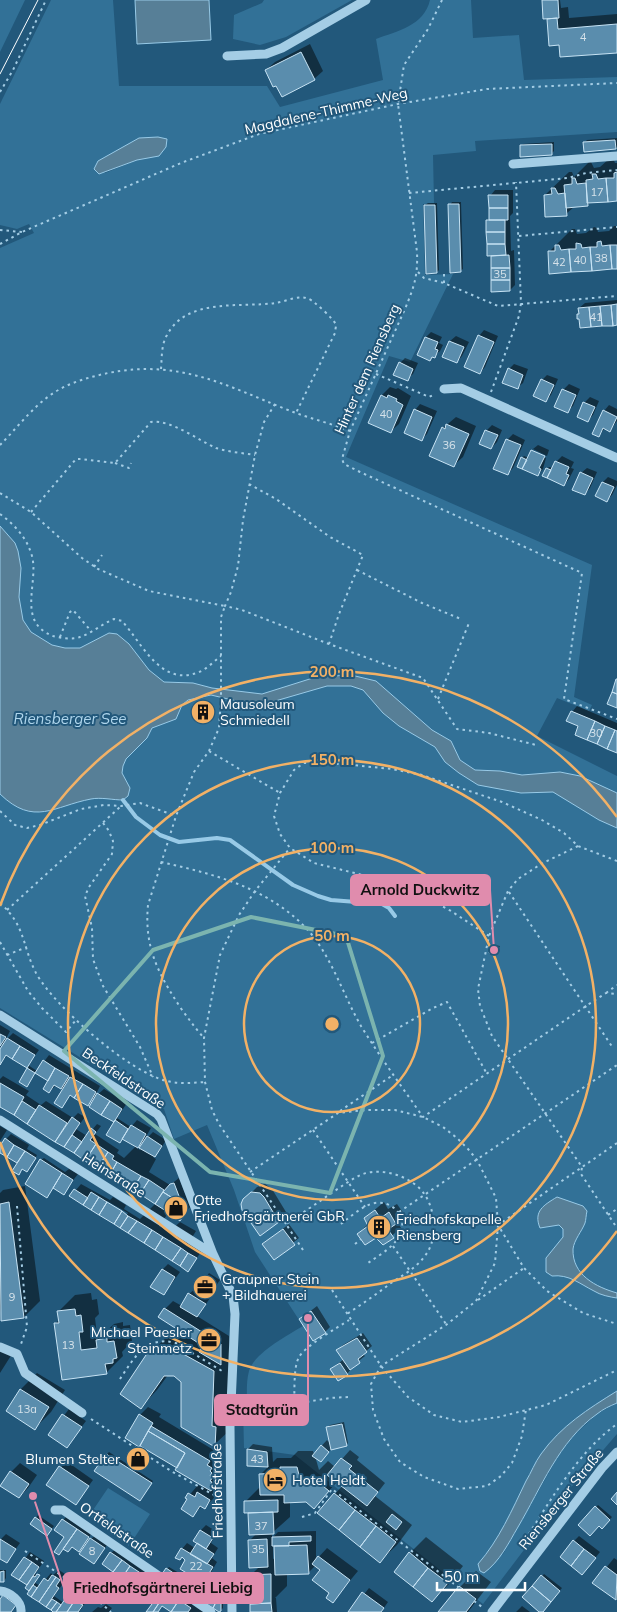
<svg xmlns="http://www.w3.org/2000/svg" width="617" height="1612" font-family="Mulish,sans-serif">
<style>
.green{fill:#327197;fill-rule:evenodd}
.water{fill:#577f97;stroke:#98cae7}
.shadow{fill:#0007;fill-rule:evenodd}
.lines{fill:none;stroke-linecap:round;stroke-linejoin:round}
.stream{stroke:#98cae7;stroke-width:4}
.building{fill:#5a8dad;stroke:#c7e3f4}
.path{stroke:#a4cde5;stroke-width:2;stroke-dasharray:2.5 4;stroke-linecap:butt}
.minor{stroke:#a4cde5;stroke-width:9}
.tram{stroke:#fff;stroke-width:1}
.marked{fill:none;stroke:#7bb4af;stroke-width:4;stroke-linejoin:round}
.ring{fill:none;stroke:#f2b166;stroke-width:2.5}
.labels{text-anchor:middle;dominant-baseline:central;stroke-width:4;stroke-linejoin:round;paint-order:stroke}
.number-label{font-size:11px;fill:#d6e2ea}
.street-label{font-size:14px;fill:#fff;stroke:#22587b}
.poi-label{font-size:14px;fill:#fff;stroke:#22587b;text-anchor:start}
.water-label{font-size:15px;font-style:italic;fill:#afd6ed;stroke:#22587b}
.centre{fill:#f2b166;stroke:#22587b;stroke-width:2.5}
.ring-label{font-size:15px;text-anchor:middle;font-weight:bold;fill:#f2b166;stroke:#22587b;stroke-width:4;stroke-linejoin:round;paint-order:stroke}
.leader{fill:none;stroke:#e08cad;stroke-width:2}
.callout-dot{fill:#e08cad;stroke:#22587b;stroke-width:2}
.callout{fill:#e08cad;stroke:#e08cad;stroke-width:2}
.callout-label{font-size:15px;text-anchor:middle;font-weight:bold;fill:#111}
</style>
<rect width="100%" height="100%" fill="#22587b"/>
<!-- green -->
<path class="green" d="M0 0H25L0 52Z
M51 0H113L119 86H267L280 107 383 80 376 39C397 31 424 26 430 0H471L473 38 519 35 524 80 617 77V132L475 141 476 151 433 155 434 203 423 204 425 275 453 274 410 362 389 356 346 457 592 565 574 697 592 705 589 711 557 698 537 736 617 776V1391C588 1409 561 1426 541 1454 535 1462 531 1473 526 1481 512 1510 499 1540 478 1564L503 1554 557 1458 572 1437 598 1413 617 1403V1434L573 1485 483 1604 295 1455 244 1448 243 1407 247 1406C247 1395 246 1382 249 1371 253 1354 288 1335 303 1326L255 1252 234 1190 207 1125 174 1139 164 1109 0 1008V248L34 233 29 224 17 229 0 225V104ZM125 147 158 156 137 160 105 173 98 161Z
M264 0H352L286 37 260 45 233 39 234 15 262 3Z
M108 1488 150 1514 129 1546 89 1516Z"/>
<!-- water -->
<path class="water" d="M135 0H209L211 40 137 44Z
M158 137 167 139 166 147 159 156 137 160 99 174 94 169 98 161 139 138Z
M0 526 15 543 18 551 21 568 19 597 23 620 31 632 52 645 65 648H80L109 633 117 634 129 644 149 670 164 682 193 683 212 688 262 694 316 677 351 675 376 681 432 730 451 741 460 760 475 770 500 771 522 775 560 772 580 776 617 793V828L599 820 553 792 521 793 478 785 459 773 445 762 435 747 399 726 383 713 363 690 351 686H327L258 706 211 695 188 700 182 705 176 719 152 728 147 738 126 759 123 766 122 773 130 788 128 796 123 800C113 800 101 797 91 799 54 806 34 827 0 794Z
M557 1197 583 1206 587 1211C586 1215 586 1220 585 1223 582 1231 574 1240 573 1249 572 1275 596 1287 617 1293V1298C610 1297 600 1295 594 1291 580 1284 569 1274 552 1276L546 1272V1258L563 1237V1229L559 1225 540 1228C533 1211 544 1205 557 1197Z
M617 1391V1403C610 1406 603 1409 597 1414 559 1441 541 1488 518 1527 508 1544 500 1561 484 1573L480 1571 478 1564C499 1540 512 1510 526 1481 531 1473 535 1462 541 1454 561 1426 588 1409 617 1391Z"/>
<!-- shadow -->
<path class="shadow" d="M543 0H560L561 8 568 7 569 18 617 14V52L560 44 550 45 548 18Z
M310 44 323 71 314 79 266 70 275 62Z
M617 138V147L616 148 584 143 587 140Z
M554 142V151L552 153 521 146 523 144Z
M610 158H613L615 163H617V200L590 202 587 205 575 206 566 214 545 195 569 172H572L574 177 589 162H591L594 168 600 167Z
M495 190H513V213L510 216 511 251 514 250 515 285 510 290 493 291 492 254 487 221 490 218V196Z
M452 202H461L463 269 460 271 450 205Z
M428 203H437L439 270 437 272 425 205Z
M614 226H617V267L549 252 572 229H575L577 234 586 233 594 227 597 228 598 232 609 231Z
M617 300V324L579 318V308L585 303Z
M484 330 498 336 485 367 480 373 479 336Z
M431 332 442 337 439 343 443 345 440 351 434 356 426 337Z
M456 336 469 342 462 356 457 362 444 356 450 341Z
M405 358 418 363 413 374 407 379 400 363Z
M514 364 528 369 523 383 517 388 509 369Z
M547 375 558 379 551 395 546 401 542 380Z
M569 384 580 389 573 406 567 411 556 406 563 390Z
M390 387 396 389 398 388 411 396 399 424 390 432 382 395Z
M590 397 599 401 593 415 588 420 584 403Z
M420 404 437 411 427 434 422 439 415 410Z
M609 405 617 409V421L610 430 605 428 599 435 604 411Z
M456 417 476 426 463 457 454 465 443 428Z
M492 425 502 430 497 442 491 448 486 431Z
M513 434 525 440 513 468 507 474V440Z
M538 445 549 450 547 456 533 449Z
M533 450V452L546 458 543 469 537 475 522 458 524 456 529 458Z
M562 456 574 462 571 468 574 469 569 479 564 485 547 469 549 467 553 468 556 462Z
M587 468 597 472 590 488 585 494 581 473Z
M608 477 617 481V485L612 495 607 500 603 482Z
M202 703 210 704 209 715 206 717 199 705Z
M577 706 617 723V751L580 726 572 712Z
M494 945 500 946 496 953 492 947Z
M0 1025 10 1031 5 1041 13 1033 39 1050 28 1065 37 1071 49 1055 100 1086 94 1098 87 1104 71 1094 62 1106 63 1089 56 1085 49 1092V1080L35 1072 29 1083 21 1081 29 1068 7 1055 0 1064V1052L4 1042 0 1047Z
M3 1076 29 1091 26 1095 41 1105 46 1101 73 1118 78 1113 85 1117 76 1129 87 1136 97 1124 101 1126 95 1134 119 1150 117 1153 124 1158 136 1146 123 1137 115 1122 97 1095 104 1089 127 1103 117 1118 131 1127 137 1120 151 1128 144 1140 137 1148 140 1150 146 1139 153 1132 166 1140 160 1150 153 1157 156 1159 149 1172 170 1185 179 1178 190 1207 180 1219 169 1212 159 1226 169 1232 180 1222 196 1231 188 1244 201 1252 188 1270 71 1196 81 1184 110 1200 113 1197 126 1205 124 1209 140 1219 155 1204 0 1106V1079ZM107 1201 128 1213 126 1216 107 1204Z
M0 1126 7 1130 0 1141Z
M11 1134 29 1145 27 1149 37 1155 29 1169 22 1168 21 1171V1158L17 1162 0 1151V1148L6 1139Z
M44 1158 65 1172 69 1169 78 1174 63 1193 53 1187 41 1160Z
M265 1184 272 1189 286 1212 278 1221 244 1200 257 1187Z
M25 1186 40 1301 24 1317 2 1320 0 1306V1193L3 1190Z
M384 1202 388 1209 397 1204 404 1214 397 1221 401 1228 383 1243 376 1236 358 1234 368 1224 365 1218Z
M289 1224 299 1238 274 1258 270 1239Z
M168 1264 180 1272 164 1294 163 1269Z
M209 1273 220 1280 208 1297 210 1298 202 1310 197 1316 229 1336 230 1354 231 1429 214 1445 183 1381 174 1374 168 1375 157 1390 141 1407 147 1356 172 1332 180 1330 165 1309 173 1301 182 1306 189 1294 195 1289 197 1290Z
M91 1293 92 1300 97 1299 99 1314 95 1318 97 1335 103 1334 114 1324 123 1322V1326L130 1325 132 1341 122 1352 123 1356 106 1373 63 1379 55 1324 60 1319 59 1311 75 1295Z
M317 1306 330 1327 325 1332 300 1319Z
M363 1333 372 1346 363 1354 365 1356 351 1367 352 1368 347 1374 331 1369 344 1359 338 1350 343 1345Z
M0 1346 12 1354 0 1373Z
M37 1373 65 1390 51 1412 35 1428 7 1411 21 1389Z
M148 1407 161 1414 159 1417 217 1452 215 1456 220 1459 217 1463 220 1464 218 1467 220 1468 218 1477 221 1478 212 1488 218 1491 213 1499 205 1507H201L193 1515 189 1499 187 1498 198 1485 203 1488 206 1486 178 1467 140 1444V1415Z
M69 1409 86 1421 67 1446 50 1434Z
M344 1422 348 1443 346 1445 332 1448 326 1455 315 1456 319 1470 328 1461 335 1467 350 1450 359 1457 357 1460 385 1483 375 1496 412 1525 397 1545 380 1561 335 1494 343 1485 338 1481 314 1507 306 1501 290 1502V1517L272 1533V1538L278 1532 316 1531V1560L327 1548 358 1571 333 1601 331 1593 322 1570 316 1565 308 1573H287V1586L275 1598H276L277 1612H252L251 1575 260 1566 249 1541 256 1534H250L249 1511 245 1502 261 1486V1474L269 1466 248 1465V1449L253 1444 272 1447 273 1462 277 1458H291L298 1451H313L314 1454 327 1440 331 1444 328 1427 330 1425ZM273 1545H276V1558L273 1559Z
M109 1452 153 1481 142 1497 107 1454Z
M66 1461 93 1480 76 1503 48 1485Z
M20 1463 37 1475 28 1488 19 1497 2 1486 11 1472Z
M598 1505 612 1517 602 1527 599 1525H580Z
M68 1514 93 1531 84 1545 64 1548 59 1554 65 1537 56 1530Z
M38 1515 54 1526 49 1532 36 1518Z
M206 1525 217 1532 211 1543 218 1548 212 1558 217 1562 209 1576 203 1581 187 1559 182 1556V1549L187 1543 195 1548 198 1543 201 1530Z
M6 1534 20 1543 7 1561 0 1557V1540Z
M97 1534 109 1542 99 1557 91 1539Z
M579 1536 600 1552 587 1568 574 1541Z
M426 1537 463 1566 449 1584 432 1601 410 1553Z
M117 1548 159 1577 152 1587H153L161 1579 210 1612H174L163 1605 158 1612H148L156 1600 152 1589 151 1588 143 1597 123 1578 111 1553Z
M30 1552 44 1561 35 1574 38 1575 41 1572 34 1582 40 1586 51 1573 53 1575 59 1570 65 1574 61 1580 64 1582 54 1596 64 1603 74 1590 77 1592 82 1587 88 1591 84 1597 88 1599 79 1612H55L28 1594 32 1580 13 1575Z
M614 1558 617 1560V1597L616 1599 594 1583Z
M169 1567 179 1573 176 1578 167 1569Z
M0 1570H6V1578L4 1581H0Z
M476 1571 491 1582 468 1612H440L460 1587Z
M544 1574 562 1588 542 1612 524 1597Z
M369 1588 388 1602 381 1612H350Z
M206 1590 223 1600V1608L221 1610 200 1598Z
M106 1604 112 1608 109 1612H92L98 1607 101 1608Z
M522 1606 530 1612H516Z"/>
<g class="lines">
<!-- stream -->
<path class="stream" d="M123 800 136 817 160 835 179 842 217 838 230 840 293 885 318 896 331 900 382 904 389 908 395 916"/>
</g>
<!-- building -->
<path class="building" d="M542 0H558L559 18 543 19Z
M557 18 558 29 617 24V53L560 57 559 45 549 46 547 19Z
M301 52 315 80 282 97 276 86 273 87 265 70Z
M615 140 616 149 584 152 583 142Z
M552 144V155L520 157V145Z
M617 172V201L608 202 606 178H614V173Z
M592 174H596L598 179 606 178 608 202 587 203 586 180 593 179Z
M572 178H575L577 184 586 183 588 206 566 208 564 185 572 184Z
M551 188H555L558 194 565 193 567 216 545 217 544 195 552 194Z
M488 195H508V208H489Z
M448 204H459L461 272 450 273Z
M424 205H435L437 273 426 274Z
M489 208H508V220H489Z
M486 220H505V232H486Z
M486 232H505V244H487Z
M601 241 602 246 610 245 612 269 592 271 590 247H597V242Z
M576 243 581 244 582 248 590 247 592 271 571 272 569 249H576Z
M487 244H505L506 255 487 256Z
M555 245H559L561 250 569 249 571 272 549 274 548 251H555Z
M610 245H617V269H612Z
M509 255 510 268H491V256Z
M491 268H510V280H491Z
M491 280H510V291L491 292Z
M617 304V325L613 326 611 305Z
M611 305 613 326H602L600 306Z
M600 306 602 326 591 327 589 307Z
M589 307 591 327 580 328 579 319H577V314H579L578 308Z
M478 335 494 342 480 374 464 367Z
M425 337 438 342 435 349 438 350 435 358 432 357 430 361 417 355Z
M449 341 464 347 457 363 442 357Z
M399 362 413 369 408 381 393 375Z
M508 368 523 375 518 389 502 383Z
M541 379 554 385 546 402 533 396Z
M562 389 576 395 568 413 554 407Z
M381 395 387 398 388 395 397 399 396 401 403 405 391 433 368 423Z
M583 402 595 407 588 422 577 417Z
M414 409 432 417 422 441 404 433Z
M603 410 617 417 610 432 603 428 599 437 592 434Z
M446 424 469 434 454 467 429 456 442 427 445 429Z
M485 430 498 435 491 449 479 444Z
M506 439 521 445 508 475 493 469Z
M531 450 545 456 539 468 541 469 538 476 522 469Z
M521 457 527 460 522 469 517 467Z
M555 461 569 467 566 474 569 475 564 486 547 478Z
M546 468 551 470 547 478 542 476Z
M580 472 593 478 585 495 572 490Z
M602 482 614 487 607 502 595 496Z
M616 679H617V694L612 692Z
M612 692 617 694V708L607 704Z
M198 705 209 706 207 719 196 717Z
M571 711 595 721 587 740 575 735 578 726 566 721Z
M595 721 605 726 597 744 587 740Z
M605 726 615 730 607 749 597 744Z
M615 730 617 731V753L607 749Z
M491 947 498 948 497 954 489 953Z
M0 1034 6 1037 0 1046Z
M7 1038 20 1046 12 1059 6 1055 0 1065V1049Z
M20 1046 35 1055 27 1068 12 1059Z
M43 1060 55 1068 48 1081 35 1073Z
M27 1068 35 1073 27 1087 19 1082Z
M55 1068 69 1076 61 1089 54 1085 49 1093 43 1089Z
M70 1077 83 1084 74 1098 70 1095 62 1108 54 1103Z
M0 1083 24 1097 14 1115 0 1107Z
M83 1084 96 1092 88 1106 74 1098Z
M97 1093 110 1101 101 1115 89 1107Z
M22 1101 36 1110 27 1124 14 1115Z
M110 1101 122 1109 114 1122 101 1115Z
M39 1105 67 1123 55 1142 27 1124Z
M72 1117 80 1123 64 1147 55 1142Z
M115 1120 128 1129 120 1143 106 1135Z
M131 1125 146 1134 138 1148 122 1139Z
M91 1128 96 1132 90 1140 96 1144 85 1161 74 1153Z
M72 1135 82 1142 74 1153 64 1147Z
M147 1136 162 1146 155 1157 139 1148Z
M5 1138 14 1145 7 1157 0 1153V1146Z
M96 1144 108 1152 97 1169 85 1161Z
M14 1145 25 1151 17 1163 7 1157Z
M25 1151 36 1158 27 1172 22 1169 19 1175 12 1171Z
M108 1152 114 1156 112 1159 117 1162 109 1176 97 1169Z
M40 1159 62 1173 47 1198 25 1184Z
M117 1162 141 1176 132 1190 109 1176Z
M62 1173 73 1180 64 1195 53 1188Z
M141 1176 149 1180 140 1194 132 1190Z
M149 1180 164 1190 155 1204 140 1194Z
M174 1183 182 1204 163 1192 170 1184Z
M74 1189 88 1198 83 1205 69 1196Z
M91 1192 99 1197 91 1210 83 1205Z
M163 1192 174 1199 166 1211 155 1204Z
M251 1192 260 1193 264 1197 279 1222 260 1236 242 1210 241 1204 243 1199Z
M99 1197 107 1202 99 1215 91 1210Z
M174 1199 182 1204 185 1213 180 1221 166 1211Z
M9 1202 24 1318 1 1321 0 1204Z
M107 1202 122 1211 114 1224 99 1215Z
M375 1210 379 1216 382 1217 389 1212 396 1224 390 1228 389 1231 394 1238 383 1245 376 1238 365 1245 357 1234 368 1226 364 1218Z
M122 1211 128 1216 120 1228 114 1224Z
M128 1216 137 1221 128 1233 120 1228Z
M137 1221 152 1230 144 1243 128 1233Z
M283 1229 295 1245 274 1260 262 1244Z
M152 1230 163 1237 155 1250 144 1243Z
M163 1237 181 1248 172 1261 155 1250Z
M181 1248 188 1253 180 1266 172 1261Z
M188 1253 197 1258 188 1272 180 1266Z
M162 1269 175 1277 164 1295 150 1287Z
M203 1278 216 1286 208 1298 195 1290Z
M188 1293 206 1304 197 1317 180 1307Z
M164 1308 221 1344V1365L199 1352 203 1346 158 1317Z
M75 1309 76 1316 81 1315 83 1332H79L81 1350 97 1348 96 1340 107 1338V1342L114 1341 117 1358 113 1359V1363L105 1364 107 1374 62 1380 54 1323H59L57 1311Z
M311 1311 326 1333 313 1341 299 1319Z
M357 1338 367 1352 358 1359 360 1363 350 1370 336 1350Z
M164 1345 176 1350 214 1371 212 1426 216 1427 215 1447 181 1427V1382L174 1376H164L141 1409 120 1394 146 1355 154 1348Z
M340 1363 348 1375 338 1381 330 1369Z
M20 1389 49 1407 35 1430 6 1411Z
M62 1414 82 1427 67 1448 48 1435Z
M139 1414 153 1423 139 1447 125 1438Z
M342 1424 347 1446 331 1450 326 1427Z
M151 1426 210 1461 207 1465 212 1468 210 1471 212 1473 210 1476 213 1477 210 1481 212 1482 210 1486 213 1487 211 1491 175 1470 185 1453 148 1431Z
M148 1431 185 1453 177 1468 140 1446Z
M321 1445 329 1452 321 1462 312 1456Z
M247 1449 267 1452 268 1467 247 1466Z
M106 1454 152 1483 140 1501 94 1471Z
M341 1458 352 1466 349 1469 378 1492 367 1506 327 1475Z
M59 1466 89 1486 76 1505 46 1485Z
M280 1467H297L302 1487 311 1476 329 1491 314 1509 306 1502 284 1503V1495H260L259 1474 280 1473Z
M10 1471 29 1484 19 1498 0 1486Z
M197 1492 210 1500 205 1509 200 1506 193 1517 181 1509 187 1499 185 1498 188 1493 195 1497Z
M617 1492V1505L611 1499Z
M334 1493 355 1510 339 1530 317 1513Z
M278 1500V1512L244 1513V1501Z
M595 1506 610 1520 602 1529 599 1526 590 1536 578 1525Z
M355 1510 376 1526 360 1547 339 1530Z
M273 1512 274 1534 249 1535 248 1513Z
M392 1514 402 1522 396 1530 386 1522Z
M35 1517 52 1529 47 1536 30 1524Z
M62 1519 77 1529 59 1555 54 1552 64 1537 54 1530Z
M376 1526 396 1542 380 1563 360 1547Z
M77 1529 89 1537 79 1552 72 1547 68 1552 63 1549Z
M200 1530 213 1538 206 1549 193 1541Z
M311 1536V1541L289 1542V1546H272V1537Z
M90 1538 105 1548 94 1564 79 1554Z
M0 1539 16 1549 7 1563 0 1559Z
M267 1539 268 1567 249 1568 248 1540Z
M573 1540 584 1549 571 1566 560 1557Z
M197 1543 214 1554 207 1564 190 1554Z
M307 1545 309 1574 275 1575 274 1546Z
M181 1548 213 1567 203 1583 180 1569 185 1560 182 1557 180 1560 175 1558Z
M584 1549 596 1558 582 1575 571 1566Z
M110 1552 122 1560 113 1572 102 1564Z
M409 1552 428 1568 413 1587 394 1572Z
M318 1556 350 1580 333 1603 326 1598 329 1593 312 1580 320 1570 312 1564Z
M24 1557 32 1562 19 1580 11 1575Z
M122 1560 130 1566 122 1578 113 1572Z
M32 1562 39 1567 27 1585 19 1580Z
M130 1566 139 1572 128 1588 119 1582Z
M605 1566 617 1575 616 1600 592 1583Z
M166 1568 178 1576 173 1582 162 1574Z
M428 1568 448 1583 432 1602 413 1587Z
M4 1571V1582H0V1572Z
M139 1572 154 1582 143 1598 128 1588Z
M37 1574 40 1575 29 1591 25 1588 33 1576 35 1577Z
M271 1574V1603L250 1604 249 1575Z
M52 1575 56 1577 39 1602 31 1597 44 1578 48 1581Z
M541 1575 560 1591 551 1602 532 1586Z
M56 1577 60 1580 56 1586 59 1588 46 1607 39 1602Z
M155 1583 167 1591 153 1612H146L155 1600 147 1595Z
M33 1585 37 1588 31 1597 27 1594Z
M459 1586 476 1599 466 1612H438Z
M532 1586 551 1602 543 1612H539L522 1597Z
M75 1591 79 1594 67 1612H56L68 1595 71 1597Z
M167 1591 179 1600 171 1612 162 1606 158 1612H153Z
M203 1592 217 1600 213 1608 198 1599Z
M362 1592 384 1608 381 1612H348Z
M79 1594 83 1597 79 1603 83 1605 78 1612H67Z
M3 1595 16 1605 11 1612H0V1599Z
M52 1599 57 1602 51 1610 46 1607Z
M179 1600 191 1608 188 1612H171Z
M217 1600 221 1603V1611L219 1612 213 1608Z
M57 1602 61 1605 56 1612H53L51 1610Z
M271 1603 272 1612H250V1604Z"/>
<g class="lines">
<!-- path -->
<path class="path" d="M442 0 428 29 404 65 398 104 417 252C418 276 414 287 405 309L350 431 342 459 344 464 360 472 582 573 564 699 617 719
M0 92 13 70 46 0
M409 193 568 178 586 173 617 170
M0 230 22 232
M519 236 617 227
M0 244 22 232 181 163 259 134 398 104 487 89 617 83
M418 272 424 278 444 283 498 306 617 296
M444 283V273
M161 369C162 358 161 345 167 335 187 297 241 308 275 303 286 302 298 294 309 299 314 301 335 320 336 325 336 327 335 331 335 333L296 413
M376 374 429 397 435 394
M491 392 519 316 521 303 516 182
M275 404 264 422 255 455 243 520 238 566 231 592 225 606 242 610 329 644 423 678 457 729 489 733 536 745
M0 445C17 428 34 405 55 392 71 382 90 377 108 373 179 359 225 385 288 410 308 418 330 423 350 431
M115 463 129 468 131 463
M249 484 276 499 330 537 363 555 339 614 329 644
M0 493 31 512 82 558 98 569 149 591 225 606 221 617V697L219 728 209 751 194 772 176 816 148 905C144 947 158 973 180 1007 188 1018 195 1028 204 1038
M31 512 76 459H81L115 463 151 422C170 419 198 440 216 448 228 452 243 453 255 455
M0 514C15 525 27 538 32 556 39 583 16 622 53 636 60 638 73 640 80 637 92 633 102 624 114 619L122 621C142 643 161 688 199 672 207 669 214 661 221 656
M94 567 102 555
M357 570 422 603 461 619
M60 637 70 612 73 610 91 631
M438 699 469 623
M209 751 280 793
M0 811 15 825 27 828 40 825 81 809 104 805 121 806 140 803 176 816
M103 823 109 831 113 841 112 854 89 887 85 896 92 928 93 959 103 986 140 1047 153 1077
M578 846 541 864 518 879 508 891 489 936 478 989 480 1006 492 1036 582 1167 581 1174 617 1228
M161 862C213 874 266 887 305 927 331 954 342 993 361 1026 380 1057 402 1087 423 1117L586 1006 606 993 617 994
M509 892 613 1048
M0 903C26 926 22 946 36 973 54 1006 130 1073 167 1081 179 1084 192 1083 205 1082
M7 910 120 807
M489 936 451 911 416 892 383 880 314 863 290 848 280 834 274 816 280 793 294 770 304 763 342 764 392 769 422 775 502 802 542 820 564 833 578 846 617 861
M0 942 28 991 42 1008 66 1032 76 1020
M7 955 27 947
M606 993 617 985
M372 1043 433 1008 447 1002 487 1074
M340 1111 393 1075
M313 1130 365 1207
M617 1143 498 1225 524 1268 547 1291 583 1313 617 1324
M250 1172 338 1113 366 1110H395L423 1117 443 1127 457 1138 468 1149 477 1160 496 1198 498 1225 495 1263 476 1301 446 1325 381 1366 371 1384 373 1410 384 1439 400 1462 424 1477 458 1489 487 1486 501 1476 512 1463 522 1436 526 1409
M17 1206 27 1327 21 1344
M399 1212 617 1065
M608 1215 617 1209
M286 1224 219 1124 212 1110 205 1082 204 1038 220 955 239 915 255 891 290 848
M341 1224C350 1217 360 1208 371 1204 392 1197 411 1219 398 1238 391 1249 378 1256 368 1263
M355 1244 361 1239
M393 1246 446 1324
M303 1250 286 1224C301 1214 316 1204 330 1194 341 1187 351 1179 363 1174 384 1167 413 1177 425 1195 436 1212 438 1241 424 1257 416 1268 403 1275 391 1283 377 1294 362 1304 347 1314
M332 1290 381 1366 408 1397 434 1415 462 1422 499 1417 546 1405 617 1370
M478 1300 524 1268
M120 1379C134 1358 146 1335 176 1343L222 1371
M348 1397 330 1398 294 1404C295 1392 293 1368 299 1357 305 1346 337 1328 349 1320
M91 1419 171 1471 221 1499
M302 1517 315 1513 332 1489 458 1587
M529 1546 527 1537C551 1499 580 1450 617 1424
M25 1551 95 1598 111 1612
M474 1601 482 1607"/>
<!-- minor -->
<path class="minor" d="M227 56 266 54 282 48 366 0
M513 164 617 156
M444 389 461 388 617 458
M0 1015 157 1114 161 1119 213 1254 233 1296 235 1314 230 1427 232 1612
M0 1120 213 1254
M0 1347 17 1354 25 1373 82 1413
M55 1510H63L211 1612
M0 1591C10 1592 22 1601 21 1612
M492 1612 602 1468 617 1452"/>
<!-- tram -->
<path class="tram" d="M0 74 38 0"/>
</g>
<!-- marked area -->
<path class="marked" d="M251 917 346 936 383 1056 330 1193 210 1172 64 1051 153 950Z"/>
<!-- distance rings -->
<g class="ring">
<circle cx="332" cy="1024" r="88"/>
<circle cx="332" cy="1024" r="176"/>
<circle cx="332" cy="1024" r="264"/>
<path d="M617 1231A352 352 0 0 1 0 1142M0 906A352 352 0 0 1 617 817"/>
</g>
<!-- icons -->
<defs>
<g id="building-disc" transform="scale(1.25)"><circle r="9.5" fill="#f2b166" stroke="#22587b"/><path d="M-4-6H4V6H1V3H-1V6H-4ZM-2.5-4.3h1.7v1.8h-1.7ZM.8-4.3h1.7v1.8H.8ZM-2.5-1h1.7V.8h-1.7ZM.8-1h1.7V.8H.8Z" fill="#111"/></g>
<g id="shop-disc" transform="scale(1.25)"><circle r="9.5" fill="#f2b166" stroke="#22587b"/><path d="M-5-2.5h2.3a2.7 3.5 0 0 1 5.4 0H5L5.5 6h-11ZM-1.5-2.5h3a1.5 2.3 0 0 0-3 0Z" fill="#111"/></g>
<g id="office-disc" transform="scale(1.25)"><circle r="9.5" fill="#f2b166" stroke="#22587b"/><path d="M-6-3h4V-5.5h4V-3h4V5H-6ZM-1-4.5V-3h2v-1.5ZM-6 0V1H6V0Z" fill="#111"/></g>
<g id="hotel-disc" transform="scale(1.25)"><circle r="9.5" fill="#f2b166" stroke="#22587b"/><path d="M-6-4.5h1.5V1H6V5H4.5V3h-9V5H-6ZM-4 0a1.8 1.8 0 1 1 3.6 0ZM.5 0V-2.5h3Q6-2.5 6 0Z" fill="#111"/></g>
</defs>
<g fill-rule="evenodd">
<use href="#building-disc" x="203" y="712"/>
<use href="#shop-disc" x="176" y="1208"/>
<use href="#building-disc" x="379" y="1227"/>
<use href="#office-disc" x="205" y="1287"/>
<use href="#office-disc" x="209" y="1340"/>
<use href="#shop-disc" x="138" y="1459"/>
<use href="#hotel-disc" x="275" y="1480"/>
</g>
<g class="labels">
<!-- number labels -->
<g class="number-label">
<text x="583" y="37">4</text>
<text x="597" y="192">17</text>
<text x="601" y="258">38</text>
<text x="580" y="260">40</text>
<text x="559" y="262">42</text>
<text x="500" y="274">35</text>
<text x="596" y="317">41</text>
<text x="386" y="414">40</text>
<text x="449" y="445">36</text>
<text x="596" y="733">30</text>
<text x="12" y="1297">9</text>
<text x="68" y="1345">13</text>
<text x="27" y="1409">13a</text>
<text x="257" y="1459">43</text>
<text x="261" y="1526">37</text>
<text x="258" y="1549">35</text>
<text x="92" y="1551">8</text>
<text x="196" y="1566">22</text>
</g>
<!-- street labels -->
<g class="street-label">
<text transform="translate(326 111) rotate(-13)">Magdalene-Thimme-Weg</text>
<text transform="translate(367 369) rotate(-66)">Hinter dem Riensberg</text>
<text transform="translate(124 1078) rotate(34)">Beckfeldstraße</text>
<text transform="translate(114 1175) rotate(32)">Heinstraße</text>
<text transform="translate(217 1491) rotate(-91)">Friedhofstraße</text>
<text transform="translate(561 1499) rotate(-51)">Riensberger Straße</text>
<text transform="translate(117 1530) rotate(35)">Ortfeldstraße</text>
</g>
<!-- poi labels -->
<g class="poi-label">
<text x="220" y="704">Mausoleum<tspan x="220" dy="16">Schmiedell</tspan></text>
<text x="194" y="1200">Otte<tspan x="194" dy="16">Friedhofsgärtnerei GbR</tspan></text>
<text x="396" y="1219">Friedhofskapelle<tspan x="396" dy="16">Riensberg</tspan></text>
<text x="222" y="1279">Graupner Stein<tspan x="222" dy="16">+ Bildhauerei</tspan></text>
<text x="192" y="1332" text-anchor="end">Michael Paesler<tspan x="192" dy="16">Steinmetz</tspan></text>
<text x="120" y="1459" text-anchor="end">Blumen Stelter</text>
<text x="292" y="1480">Hotel Heldt</text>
</g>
<!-- water labels -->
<g class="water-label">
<text x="70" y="718">Riensberger See</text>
</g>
</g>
<circle cx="332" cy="1024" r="8" class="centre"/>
<g class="ring-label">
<text x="332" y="677">200 m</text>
<text x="332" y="765">150 m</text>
<text x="332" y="853">100 m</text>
<text x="332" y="941">50 m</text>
</g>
<!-- callouts -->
<path class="leader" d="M494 950L490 890M308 1318L308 1410M33 1496L64 1588"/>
<g class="callout-dot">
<circle cx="494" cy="950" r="5"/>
<circle cx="308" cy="1318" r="5"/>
<circle cx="33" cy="1496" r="5"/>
</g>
<g class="callout">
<rect x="351" y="875" width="139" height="30" rx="5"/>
<rect x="215" y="1395" width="93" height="30" rx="5"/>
<rect x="64" y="1573" width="199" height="30" rx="5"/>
</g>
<g class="callout-label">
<text x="420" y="895">Arnold Duckwitz</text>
<text x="262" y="1415">Stadtgrün</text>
<text x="163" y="1593">Friedhofsgärtnerei Liebig</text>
</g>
<!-- scale -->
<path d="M437 1582v8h88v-8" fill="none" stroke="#ffffff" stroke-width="2.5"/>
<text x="444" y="1582" font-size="15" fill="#ffffff" stroke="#22587b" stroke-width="4" paint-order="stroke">50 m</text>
</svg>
